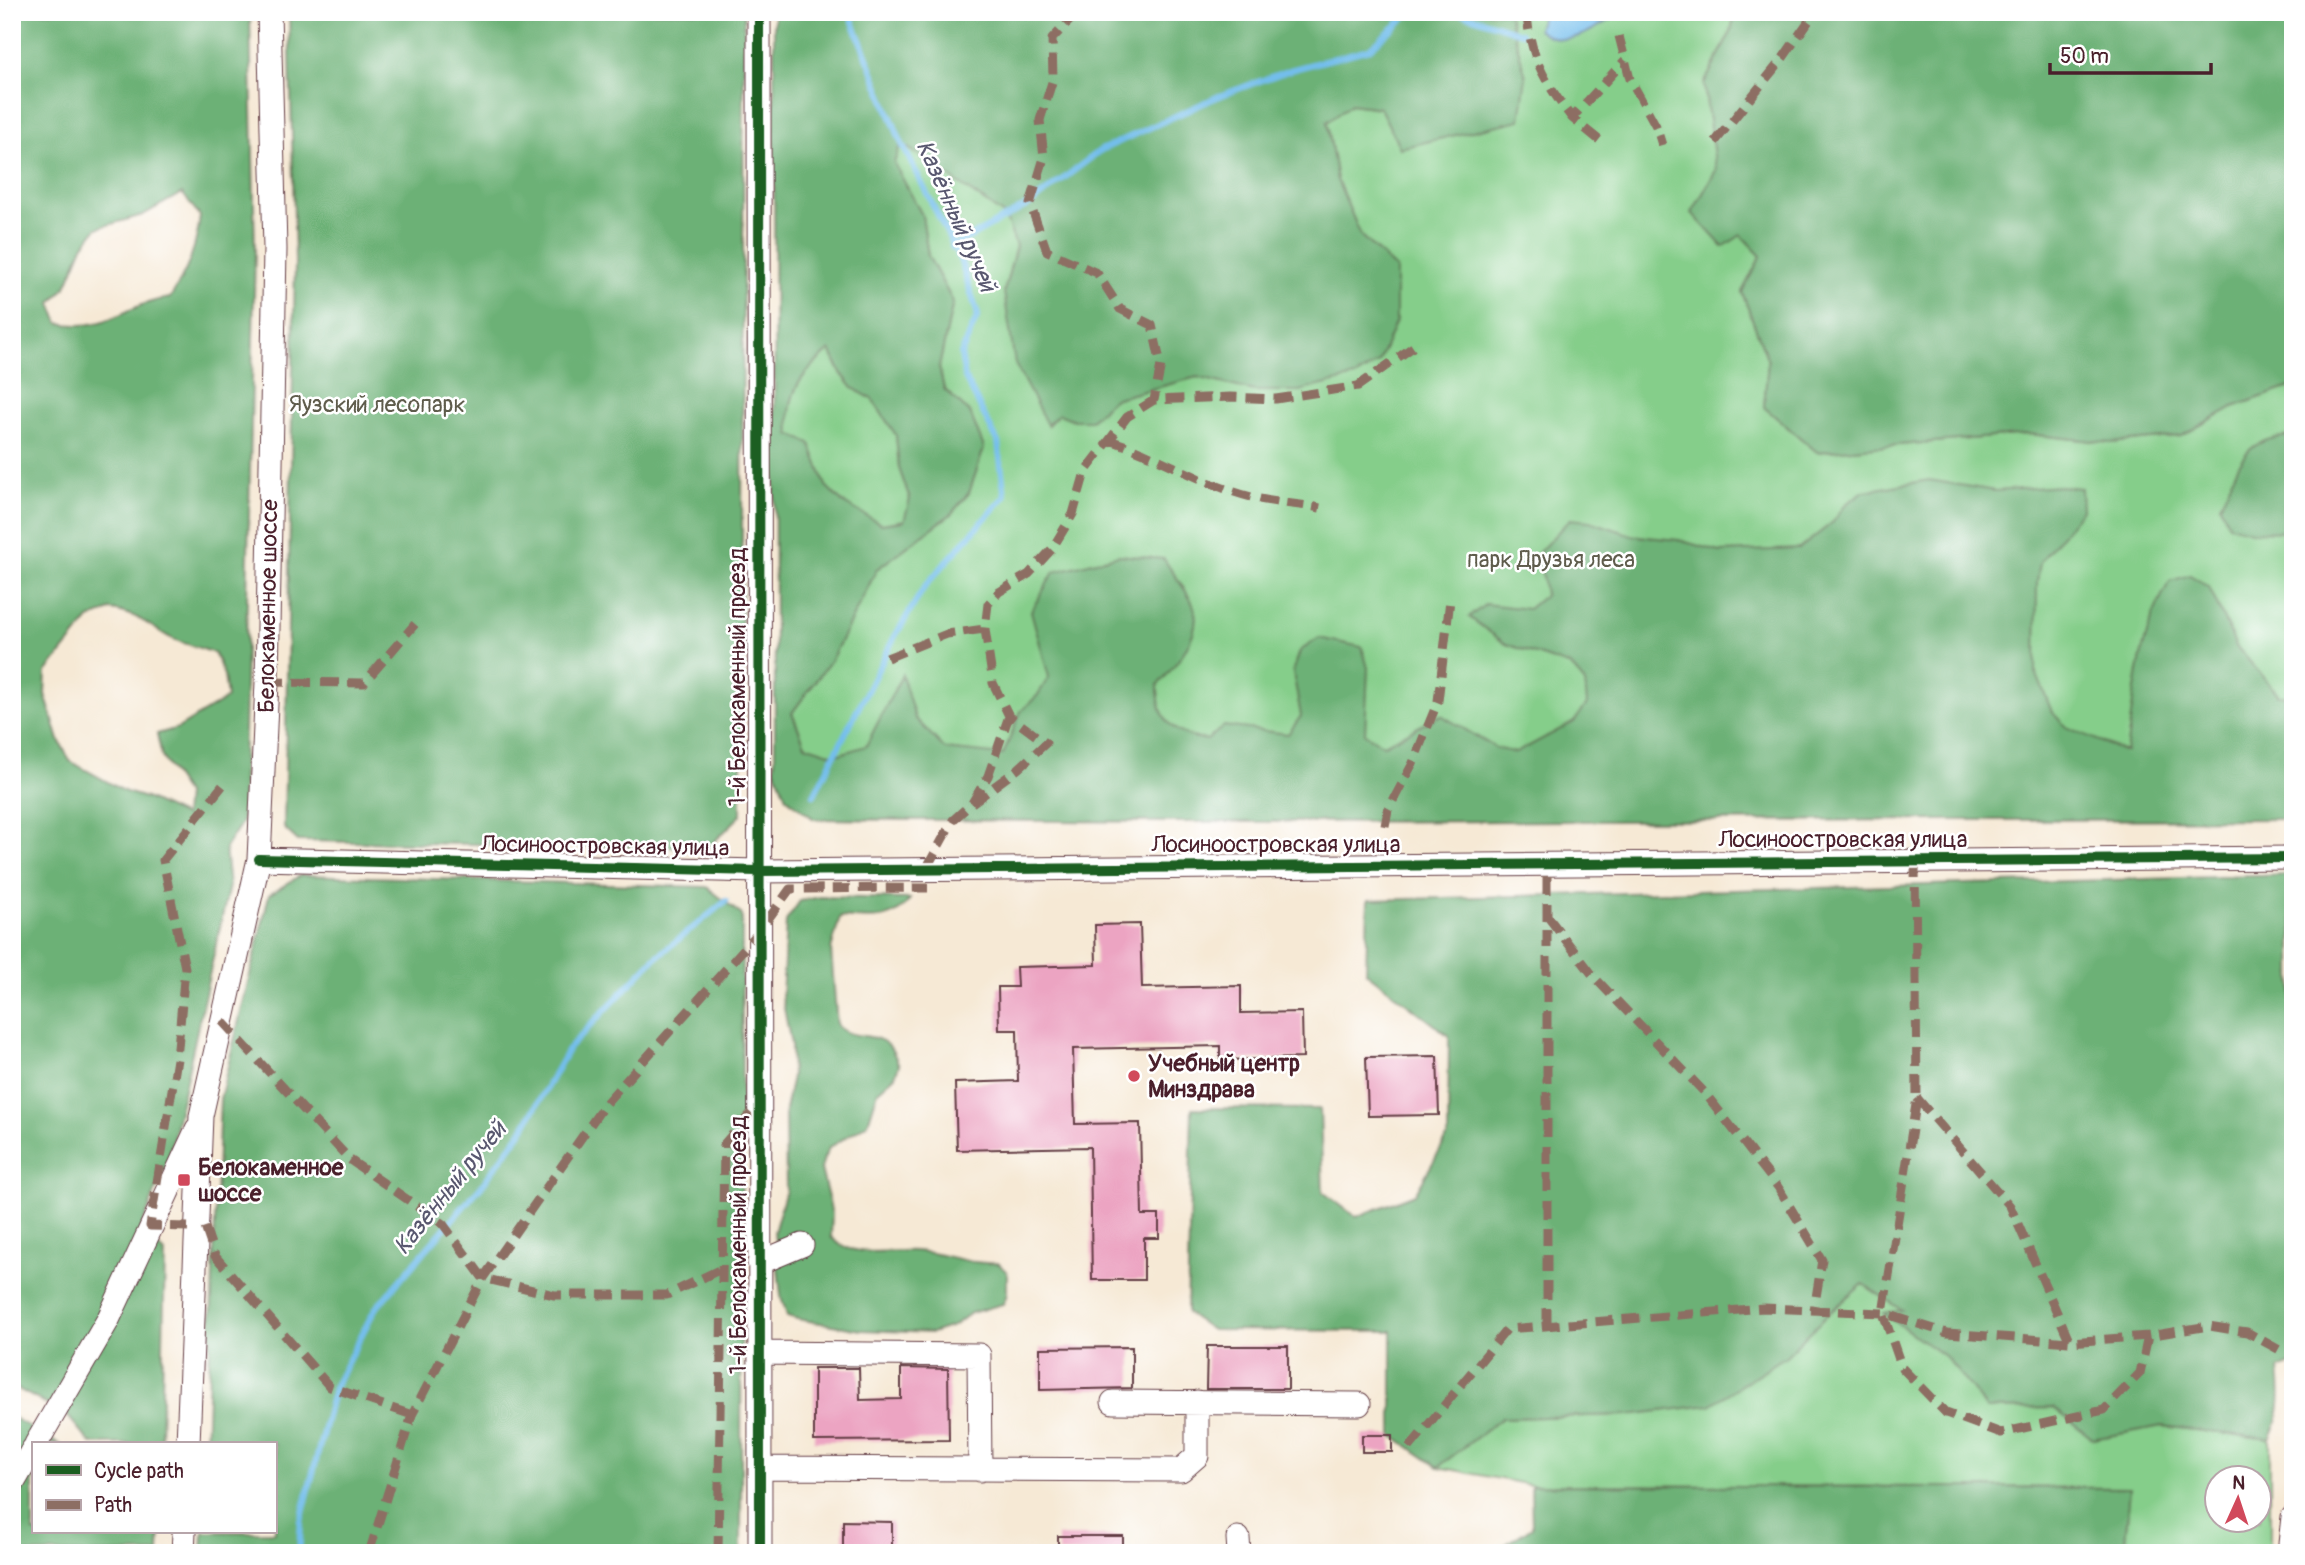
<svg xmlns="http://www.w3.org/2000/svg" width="2305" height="1565" font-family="Pangolin,sans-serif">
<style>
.green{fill:#85ce8a;stroke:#68765a;stroke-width:2;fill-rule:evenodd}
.forest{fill:#6cb176;stroke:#5b6850;stroke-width:2;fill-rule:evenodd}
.water{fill:#73beec;stroke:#5e6e8c;stroke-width:2}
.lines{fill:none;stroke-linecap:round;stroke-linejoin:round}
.stream{stroke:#73beec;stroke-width:6}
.building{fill:#eca4c2}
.minor-casing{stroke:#643d44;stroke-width:25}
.minor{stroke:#fff;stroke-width:23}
.quiet{stroke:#8d6e63;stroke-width:9;stroke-dasharray:18 9;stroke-linecap:butt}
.cycleway-casing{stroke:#fff;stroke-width:15}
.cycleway{stroke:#1b5e20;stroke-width:10}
.poi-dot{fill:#d1495b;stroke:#fff;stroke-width:2.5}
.labels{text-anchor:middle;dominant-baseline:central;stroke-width:5;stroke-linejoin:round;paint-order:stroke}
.park-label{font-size:23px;fill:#5f5c4c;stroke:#fff}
.street-label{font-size:23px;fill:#4a1f2b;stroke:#fff}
.poi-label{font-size:23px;font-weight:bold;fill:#4a1f2b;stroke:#fff;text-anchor:start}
.water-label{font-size:24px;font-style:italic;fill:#58576f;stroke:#fff}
</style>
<rect width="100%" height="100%" fill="#fff"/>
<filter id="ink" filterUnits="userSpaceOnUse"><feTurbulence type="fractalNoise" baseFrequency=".0143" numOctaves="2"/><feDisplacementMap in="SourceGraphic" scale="14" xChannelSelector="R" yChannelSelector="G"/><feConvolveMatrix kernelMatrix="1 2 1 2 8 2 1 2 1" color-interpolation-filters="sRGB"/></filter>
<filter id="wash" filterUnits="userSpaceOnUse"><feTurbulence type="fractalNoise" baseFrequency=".00686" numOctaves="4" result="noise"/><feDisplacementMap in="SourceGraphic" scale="28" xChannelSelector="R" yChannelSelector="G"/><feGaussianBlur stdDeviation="1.57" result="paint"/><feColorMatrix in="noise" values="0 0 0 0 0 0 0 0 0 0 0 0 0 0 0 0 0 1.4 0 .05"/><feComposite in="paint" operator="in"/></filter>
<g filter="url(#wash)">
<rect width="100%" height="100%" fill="#f6e9d5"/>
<!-- green -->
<path class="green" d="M1508 12H1735L1731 32 1704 84 1716 170 1692 213 1741 235 1761 256 1742 292 1768 361 1764 407 1817 452 2028 434 2111 443 2181 436 2233 407 2293 386V819L1186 822 814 819 786 797 775 769 805 745 792 713 831 660 877 569 951 514 969 493 984 448 970 413 944 389 939 367 953 302 928 256 922 215 894 163 901 142 1005 215 1016 246 1004 292 1048 425 1059 413 1074 420H1091L1113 399 1197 377 1254 391 1396 269 1361 236 1337 180 1327 122 1351 104 1380 108 1526 77Z
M830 350 840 372 853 388 872 399 896 435 899 468 910 499 905 520 881 524 842 502 826 486 810 444 790 434C786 392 800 376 830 350Z
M1863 1284 1903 1311 1884 1313 1947 1358 1987 1409 2054 1408 2093 1439 2162 1426 2270 1439V1553H2124L2130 1488 1531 1485 1438 1467 1502 1418 1628 1415 1828 1314ZM2218 1478H2260V1520H2218Z"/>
<!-- forest -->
<path class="forest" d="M12 12H250L255 251 242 822 225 848 229 886 169 1157 141 1229 165 1253 161 1444H91L67 1415 12 1386ZM182 193 200 216C197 246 187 273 170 298 124 303 110 333 59 323L51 303 66 287 83 246 97 228 143 215ZM110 610C140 614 145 624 169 637 181 644 201 647 215 654L224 675 227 698 178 728 157 734 162 757 186 794 184 816 146 798 126 792 70 761 59 740 45 694 46 672 89 619Z
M289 12H744L741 815 708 848 298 841 284 828 295 262Z
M774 12H1508L1526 77 1520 120 1400 148 1380 108 1351 104 1327 122 1337 180 1361 236 1396 269V321L1379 362 1355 377 1299 391H1254L1197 377 1113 399 1091 420H1074L1059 414 1047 425 1015 364 1004 292 1016 246 1005 216 901 143 894 163 922 215 928 256 953 302 939 367 944 389 970 413 984 448 969 493 951 514 877 569 831 660 792 713 805 745 836 755 866 746 902 675 915 718 945 749 1003 755 1021 711 1037 696 1049 677 1031 611 1054 572 1119 555 1164 559C1173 574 1188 591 1194 607 1203 634 1175 666 1158 685 1158 721 1173 735 1207 740L1224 726 1288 734 1301 716 1293 672 1300 651 1319 638 1362 647 1368 668 1365 734 1384 745 1441 715 1496 748 1516 753 1574 722 1587 704 1585 683 1571 666 1506 644 1469 617 1486 604 1528 609 1545 595 1539 552 1570 519 1590 521 1635 536 1679 540 1720 552 1799 549 1833 522 1846 504 1864 491 1929 480 1995 491 2060 486 2081 488 2082 510 2040 562 2037 583 2036 672 2052 712 2066 727 2126 752C2135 693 2138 633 2170 581L2190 575 2209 587 2236 646 2279 695 2293 696V819L1186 822 814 819 786 797 775 769ZM830 350 840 371 853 388 872 399 896 435 899 468 910 499 904 521 881 524 842 502 826 486 810 443 790 434C786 393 800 375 830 350Z
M1735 12H2293V386L2233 407 2181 436 2111 443 2028 434 1817 452 1764 407 1768 361 1742 292 1761 256 1741 235 1723 247 1692 213 1716 170 1704 84 1731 32Z
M2293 436V532L2251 531 2229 525 2220 505C2241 464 2240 438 2293 436Z
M301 875 707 887 742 915 741 1553H202L203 1532H275V1444H206L220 1099 269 895Z
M2292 875 2293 1363 2279 1369C2282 1394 2282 1416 2270 1439L2162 1426 2093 1439 2054 1408 1987 1409 1947 1358 1883 1313 1902 1310 1863 1284 1828 1314 1786 1356 1710 1405 1628 1415 1502 1418 1438 1467 1392 1435V1331L1212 1330 1187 1313 1192 1108 1320 1109 1323 1192 1356 1217 1415 1194 1448 1136 1449 1036 1366 972 1368 900Z
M820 897 910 899C894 924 865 919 840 917L831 950 837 1025C851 1041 874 1031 888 1045 893 1049 896 1059 899 1065L895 1076 878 1091 868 1123 829 1148 824 1158 821 1169 832 1214 831 1237C852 1260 888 1249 916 1251 946 1253 967 1265 998 1263L1007 1272V1294L1003 1304 971 1313 953 1326 932 1333 861 1330 797 1319 787 1316 781 1296 774 1232 786 1190 785 1110 792 1076 791 1044 782 998 786 921 800 901Z
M12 1417 59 1444H33V1532H160L159 1553H12Z
M1531 1485 2130 1488 2124 1553H1492L1532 1527Z"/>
<!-- water -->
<path class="water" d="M1543 12H1621C1597 28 1565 53 1538 29Z"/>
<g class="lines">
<!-- stream -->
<path class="stream" d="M1457 12 1521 33
M952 247 1030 204 1101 150 1219 96 1290 70 1369 49 1408 15 1432 12
M814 795 894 638 925 586 1005 496 998 442 965 378 961 354 978 315 960 259 901 142 849 12
M299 1553 301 1521 334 1388 375 1309 482 1185 522 1131 569 1048 654 959 726 901"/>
</g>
<g id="blocks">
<!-- building -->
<path class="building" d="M1140 924 1142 988 1241 986V1013L1302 1012 1303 1058 1220 1060V1046L1073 1049 1075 1124 1140 1123 1142 1215H1159V1238H1144V1280H1092L1090 1147 957 1150 955 1083 1018 1081 1017 1030H999L998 987H1017L1016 967 1096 965 1095 925Z
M1437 1056 1439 1115 1368 1116 1366 1057Z
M1207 1346H1288V1389H1206Z
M1132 1347V1388L1040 1390V1348Z
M814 1368H859L860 1400 901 1399V1368L948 1369 949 1440 814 1441Z
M1362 1435H1392V1452H1362Z
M843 1521 892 1522V1553H843Z
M1058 1536H1123V1553H1058Z"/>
</g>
</g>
<g filter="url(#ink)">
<use href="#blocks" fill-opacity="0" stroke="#643d44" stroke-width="2"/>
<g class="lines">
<!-- minor casing -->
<g class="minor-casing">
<path id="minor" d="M759 12 760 1553
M259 859 758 871 2293 858
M759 1263 802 1245
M759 1353 979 1355 980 1470
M1113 1402 1359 1404
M36 1444 108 1320 197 1129
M188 1444 201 1116 259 859 267 682 275 249 269 12
M760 1468 1181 1470 1197 1456V1402
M12 1485 33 1449
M1238 1538 1239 1553
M183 1553 184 1532
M2289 1553 2293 1517"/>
</g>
<!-- minor -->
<use href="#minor" class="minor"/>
<!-- quiet -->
<path class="quiet" d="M1078 12 1052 39 1053 79 1040 120 1044 158 1030 204 1047 251 1097 273 1120 309 1152 325 1161 365 1154 400
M1527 12C1529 56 1546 84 1572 118
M1619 36 1630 79 1656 126 1662 145
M2293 43V90
M1599 140 1572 118 1625 60
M1715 142 1783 58 1815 12
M1109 440C1159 455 1204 486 1255 498 1276 503 1299 504 1320 508
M887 658 947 634 985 629
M267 682 364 683 415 624
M972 803 1018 769 1046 743 1009 716 993 683 985 629 988 604 999 592 1029 574 1052 549 1073 514 1085 472 1127 417 1154 400 1230 397 1276 399 1358 386 1413 347
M1385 826 1388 810 1413 763 1438 701 1450 600
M1915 860 1917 1098 1883 1313 1902 1368 1946 1413 2001 1433 2104 1410 2140 1373 2148 1336
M926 869 953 820 972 803 988 776 1009 716
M1548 917 1595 978 1705 1093 1778 1187 1822 1260 1814 1310
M222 1021 350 1160 443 1224 483 1278 554 1295H667L721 1269
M1917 1098 2010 1206 2070 1342
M188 1227 150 1226 177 1059 185 968 163 860 227 780
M205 1227 215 1256 330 1387 412 1415
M1547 1326V862
M1409 1448 1507 1329 1764 1308 1883 1313 1947 1333 2070 1342 2148 1336 2209 1326 2247 1332 2285 1353H2293
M369 1553 412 1415 483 1278 605 1104 758 933 790 889 928 888
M718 1553 724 1144 759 1104"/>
<!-- cycleway casing -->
<g class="cycleway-casing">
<path id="cycleway" d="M759 12 760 1553
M259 859 758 871 2293 858"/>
</g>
<!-- cycleway -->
<use href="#cycleway" class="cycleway"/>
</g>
</g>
<!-- markers -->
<g class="poi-dot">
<circle cx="1134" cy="1076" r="7"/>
<rect x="177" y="1173" width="14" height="14" rx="3.5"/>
</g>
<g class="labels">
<!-- park labels -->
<g class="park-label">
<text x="377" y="404">Яузский лесопарк</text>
<text x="1551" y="559">парк Друзья леса</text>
</g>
<!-- street labels -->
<g class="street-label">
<text transform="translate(268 606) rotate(-89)">Белокаменное шоссе</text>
<text transform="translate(737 677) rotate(-90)">1-й Белокаменный проезд</text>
<text x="1843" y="839">Лосиноостровская улица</text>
<text x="1276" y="844">Лосиноостровская улица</text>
<text transform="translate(605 846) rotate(1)">Лосиноостровская улица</text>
<text transform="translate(738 1245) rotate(-90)">1-й Белокаменный проезд</text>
</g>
<!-- poi labels -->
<g class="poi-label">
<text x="1148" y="1063">Учебный центр<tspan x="1148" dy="26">Минздрава</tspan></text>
<text x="198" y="1167">Белокаменное<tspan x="198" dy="26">шоссе</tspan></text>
</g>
<!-- water labels -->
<g class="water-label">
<text transform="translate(956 216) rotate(66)">Казённый ручей</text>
<text transform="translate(450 1188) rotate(-51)">Казённый ручей</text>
</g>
</g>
<!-- margin -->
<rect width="2305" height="1565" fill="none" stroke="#fff" stroke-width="42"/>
<!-- legend -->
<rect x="32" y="1442" width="245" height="91" fill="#ffffff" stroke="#b7a5aa" stroke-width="2"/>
<rect x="46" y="1465" width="35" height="10" fill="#1b5e20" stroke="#b7a5aa" stroke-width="2"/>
<text x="94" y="1478" font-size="21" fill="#4a1f2b">Cycle path</text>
<rect x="46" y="1500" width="35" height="10" fill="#8d6e63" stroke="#b7a5aa" stroke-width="2"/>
<text x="94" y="1512" font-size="21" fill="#4a1f2b">Path</text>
<!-- north arrow -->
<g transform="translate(2238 1499) rotate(3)"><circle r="33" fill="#ffffff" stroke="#b7a5aa" stroke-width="2"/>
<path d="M0-5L12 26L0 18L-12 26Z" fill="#d1495b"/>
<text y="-10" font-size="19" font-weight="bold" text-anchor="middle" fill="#4a1f2b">N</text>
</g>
<!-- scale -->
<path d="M2050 63v10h161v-10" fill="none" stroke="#4a1f2b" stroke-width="3.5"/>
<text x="2060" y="63" font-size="21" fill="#4a1f2b" stroke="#ffffff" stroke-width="5" paint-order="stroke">50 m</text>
</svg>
